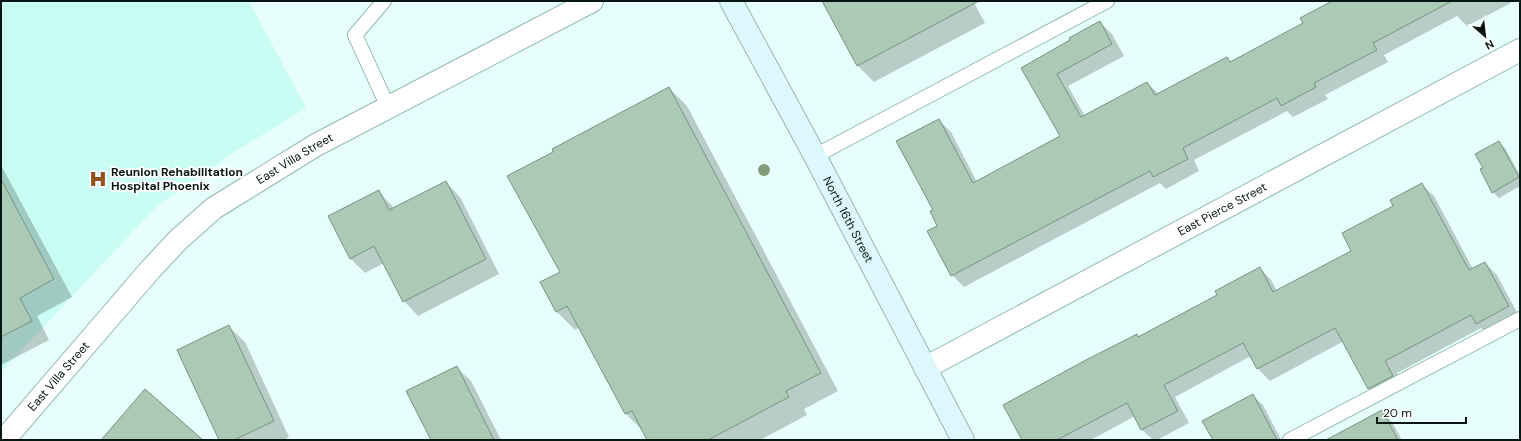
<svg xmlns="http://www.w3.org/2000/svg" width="1521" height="441" font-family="'DM Sans',sans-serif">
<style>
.built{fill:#c9fcf3}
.shadow{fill:#0003}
.building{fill:#abcab6;stroke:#769381}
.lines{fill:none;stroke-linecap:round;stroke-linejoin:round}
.service-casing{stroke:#91b8b1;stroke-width:16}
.minor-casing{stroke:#91b8b1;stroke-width:24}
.secondary-casing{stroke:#91b8b1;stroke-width:24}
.service{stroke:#fff;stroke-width:14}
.minor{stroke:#fff;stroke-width:22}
.secondary{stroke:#dcf8fd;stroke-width:22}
.tree{fill:#839d7a}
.labels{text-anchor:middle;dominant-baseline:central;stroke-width:3.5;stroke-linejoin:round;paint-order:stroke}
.street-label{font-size:12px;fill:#071513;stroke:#fff}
.poi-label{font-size:12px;font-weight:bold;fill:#071513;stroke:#fff;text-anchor:start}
</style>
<rect width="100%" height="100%" fill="#e7fffa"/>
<!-- built -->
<path class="built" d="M1 1H249L306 108 233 153 157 206 1 372Z"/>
<!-- shadow -->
<path class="shadow" d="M823 1H973L985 23 874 82 857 65Z
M1334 1H1510L1511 3 1467 26 1457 16 1384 55 1388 62 1325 95 1328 99 1293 117 1287 111 1194 160 1199 171 1166 189 1160 183 964 287 952 275 934 210 939 120 951 132 977 182 1061 137 1022 68 1100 22 1112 34 1124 56 1068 86 1085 116 1147 83 1159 94 1227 58 1231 63 1304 24Z
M669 88 687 106 838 391 804 409 807 415 760 440H648L644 432 626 414 580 327 575 330 556 311 561 272 554 152Z
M1499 142 1505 148 1520 175V186L1499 198 1493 192 1481 170 1484 168Z
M1 165 72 297 37 316 49 340 1 365Z
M446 182 460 197 499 274 418 316 404 301 384 263 365 273 350 258 379 192 395 209Z
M1422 185 1434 196 1473 269 1485 263 1497 275 1520 318 1489 335 1481 328 1397 373 1405 388 1381 401 1369 389 1344 341 1270 381 1258 369 1251 356 1175 397 1189 423 1157 440H1153L1142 430 1135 416 1091 440H1023L1137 336 1139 337 1219 295 1260 268 1271 280 1277 291 1353 251 1395 206Z
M229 327 245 342 289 437 283 440H220Z
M456 367 471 381 501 440H432Z
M1252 395 1263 405 1281 440H1214Z
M1382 411 1392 422 1402 440H1326Z"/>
<!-- building -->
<path class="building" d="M822 1H979L857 66Z
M1332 1H1452L1373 43 1377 50 1314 83 1316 87 1281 106 1277 98 1183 148 1188 159 1153 177 1150 171 951 276 927 231 937 226 930 211 933 210 896 141 939 119 973 183 1060 136 1021 68 1070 40 1069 38 1100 21 1112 44 1057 74 1081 117 1147 82 1155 95 1227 57 1230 62 1303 23 1300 18Z
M669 87 821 373 786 391 789 397 708 440H647L632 411 625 414 567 306 556 312 540 282 560 272 507 176 553 152 552 149Z
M1499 141 1519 177 1492 193 1480 169 1483 168 1475 154Z
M1 179 54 279 20 298 32 321 1 337Z
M446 181 486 259 403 302 374 246 350 259 328 216 379 190 389 210Z
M1422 183 1469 270 1485 262 1509 306 1476 324 1471 315 1385 361 1393 376 1368 389 1335 328 1257 369 1243 343 1164 385 1178 411 1141 430 1127 403 1057 440H1022L1003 405 1086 360 1137 334 1138 337 1217 295 1215 291 1260 267 1273 292 1351 251 1342 233 1393 206 1390 200Z
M229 325 274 421 234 440H219L177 350Z
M457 366 494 440H431L406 391Z
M145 389 203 440H101Z
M1253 394 1277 440H1213L1202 421Z
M1382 410 1398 440H1326Z"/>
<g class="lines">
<!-- service casing -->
<g class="service-casing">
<path id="service" d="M384 1 355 35 388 107
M815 156 1107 1
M1290 440 1520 319"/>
</g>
<!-- minor casing -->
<g class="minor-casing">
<g id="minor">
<path id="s1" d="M925 368 1520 50"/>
<path id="s2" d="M4 440 150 270 178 240 214 208 316 145 592 1"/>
</g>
</g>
<!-- secondary casing -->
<g class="secondary-casing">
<g id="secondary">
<path id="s3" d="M731 1 815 156 963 440"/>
</g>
</g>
<!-- service -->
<use href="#service" class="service"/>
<!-- minor -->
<use href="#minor" class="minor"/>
<!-- secondary -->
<use href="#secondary" class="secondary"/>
</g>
<!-- trees -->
<circle class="tree" cx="764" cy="170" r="6"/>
<!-- icons -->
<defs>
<g id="hospital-bare" transform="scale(1.38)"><path d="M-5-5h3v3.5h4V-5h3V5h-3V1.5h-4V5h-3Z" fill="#93511e" stroke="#fff" stroke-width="2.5" paint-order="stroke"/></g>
</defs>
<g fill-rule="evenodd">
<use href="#hospital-bare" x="98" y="179"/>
</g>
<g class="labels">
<!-- street labels -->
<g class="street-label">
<text stroke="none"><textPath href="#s2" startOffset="408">East Villa Street</textPath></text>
<text stroke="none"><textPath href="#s1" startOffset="337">East Pierce Street</textPath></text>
<text stroke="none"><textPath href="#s3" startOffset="248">North 16th Street</textPath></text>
<text stroke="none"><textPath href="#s2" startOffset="84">East Villa Street</textPath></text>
</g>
<!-- poi labels -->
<g class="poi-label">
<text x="111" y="172">Reunion Rehabilitation<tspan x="111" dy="14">Hospital Phoenix</tspan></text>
</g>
</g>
<!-- border -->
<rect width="1521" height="441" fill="none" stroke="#071513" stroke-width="4"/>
<!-- north arrow -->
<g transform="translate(1485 36) rotate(152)" stroke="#ffffff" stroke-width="3" paint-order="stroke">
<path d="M0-3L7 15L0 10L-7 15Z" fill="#071513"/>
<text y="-6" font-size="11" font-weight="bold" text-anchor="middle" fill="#071513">N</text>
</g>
<!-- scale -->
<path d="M1377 417v6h89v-6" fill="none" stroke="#071513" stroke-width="2"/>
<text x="1383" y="417" font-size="12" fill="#071513" stroke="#ffffff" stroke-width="3" paint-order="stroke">20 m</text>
</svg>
